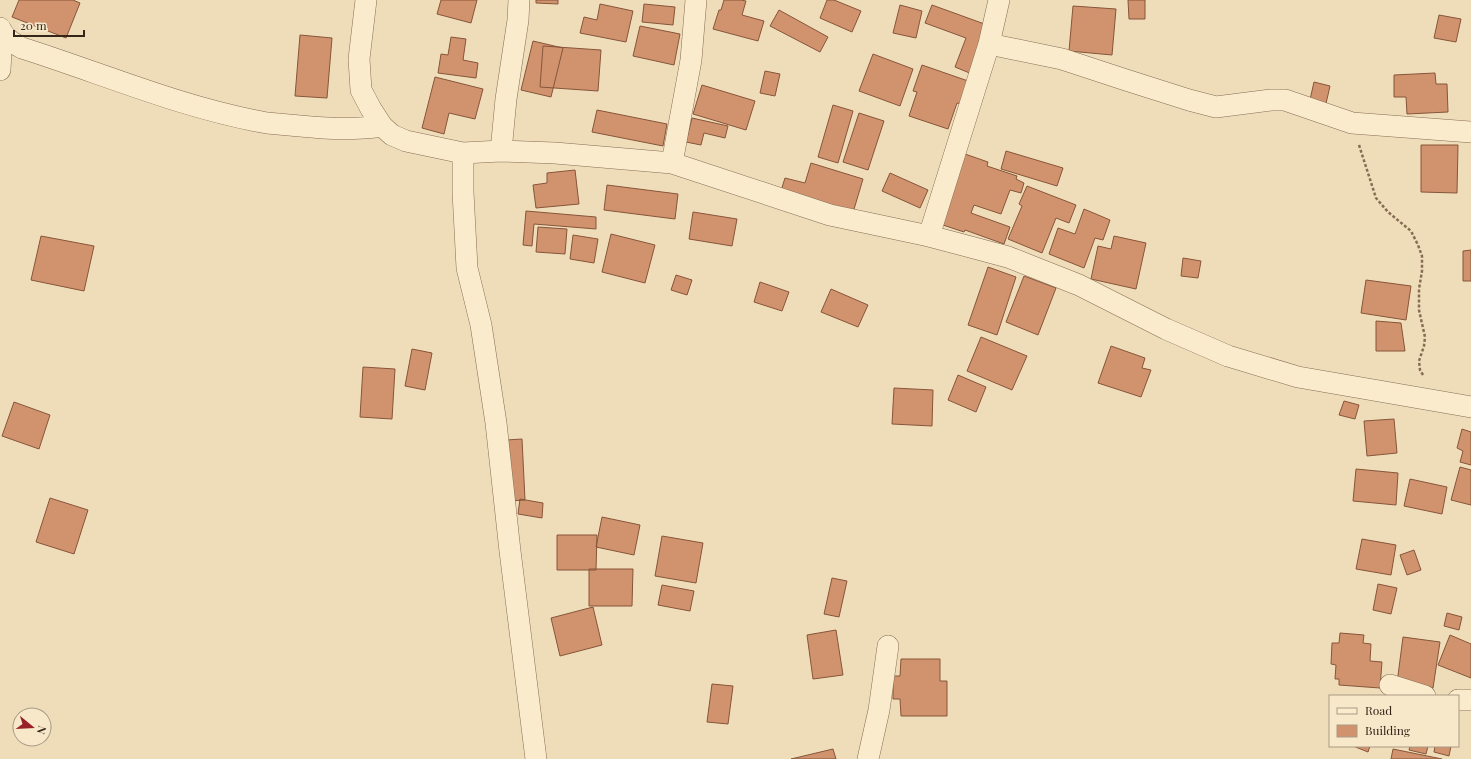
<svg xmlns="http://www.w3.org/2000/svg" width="1471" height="759" font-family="'Playfair Display',serif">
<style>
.building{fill:#d0936e;stroke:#875539}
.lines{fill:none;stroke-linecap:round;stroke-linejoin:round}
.minor-casing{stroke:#876d54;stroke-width:22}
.path{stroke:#876d54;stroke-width:2.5;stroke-dasharray:3 2;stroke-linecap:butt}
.minor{stroke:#faebcd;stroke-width:21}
</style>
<rect width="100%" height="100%" fill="#efddba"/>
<!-- building -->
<path class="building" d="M19 0H73L80 3 66 38 12 17Z
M441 0H477L471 23 437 14Z
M536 0H558V4L536 3Z
M724 0H741L746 1 742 15 764 21 758 41 713 29 719 10H721Z
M827 0H834L861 11 852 32 820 18Z
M1128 0H1145V19H1129Z
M600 4 633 11 626 42 580 33 584 17 597 20Z
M644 4 675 7 673 25 642 22Z
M900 5 922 11 916 38 893 33Z
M932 5 990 26 972 74 955 67 966 38 925 23Z
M1073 6 1116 9 1112 55 1069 51Z
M779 10 828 37 820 52 770 26Z
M1439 15 1461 19 1456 42 1434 38Z
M640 26 680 34 674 65 633 56Z
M300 35 332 38 327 98 295 96Z
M451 37 466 39 463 60 478 63 476 78 438 73 441 54 448 55Z
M533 41 563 48 551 97 521 90Z
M543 46 601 50 598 91 540 87Z
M873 54 913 69 900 106 859 91Z
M922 65 971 82 964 105 957 103 948 129 909 116 917 92 913 91Z
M765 71 780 74 775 96 760 93Z
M1435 73 1436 84H1447L1448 112 1407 114 1406 97H1394V75Z
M435 77 483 89 475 119 449 113 444 134 422 128Z
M1314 82 1330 86 1325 108 1309 104Z
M702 85 755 101 746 130 693 114Z
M833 105 853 111 838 163 818 157Z
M597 110 667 124 663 146 592 132Z
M859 113 884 121 868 170 843 162Z
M692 118 728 126 725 138 704 133 701 145 686 142Z
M1421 145H1458L1457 193 1421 192Z
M1006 151 1063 168 1057 186 1001 169Z
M962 153 988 162 987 166 1017 176 1016 179 1024 183 1021 193 1010 190 1001 214 974 205 971 213 1010 227 1004 244 965 230 964 232 937 223Z
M811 163 863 179 852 216 780 194 785 178 805 183Z
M575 170 579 204 536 208 533 185 547 183V173Z
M890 173 928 190 920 208 882 191Z
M607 185 678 194 675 219 604 210Z
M1027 186 1076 205 1069 223 1056 218 1042 253 1008 239 1022 206 1019 204Z
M1084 209 1110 220 1103 240 1095 238 1084 268 1049 254 1058 228 1075 234Z
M526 211 596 217V229L534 224 532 246 523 245Z
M693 212 737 219 732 246 689 239Z
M538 227 567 229 565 254 536 252Z
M611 234 655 245 645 283 602 272Z
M573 235 598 239 594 263 570 259Z
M41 236 94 246 84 291 31 280Z
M1114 236 1146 243 1136 289 1091 279 1098 246 1111 249Z
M1471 250V281H1463V251Z
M1183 258 1201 261 1198 278 1181 276Z
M988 267 1016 277 997 335 968 325Z
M676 275 692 280 687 295 671 290Z
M1024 276 1056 288 1038 335 1006 322Z
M1366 280 1411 286 1406 320 1361 313Z
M760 282 789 292 782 311 754 302Z
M831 289 868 305 858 327 821 312Z
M1376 321 1401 323 1405 351H1376Z
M981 337 1027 356 1012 390 967 371Z
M1111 346 1145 358 1142 368 1151 370 1141 397 1098 383Z
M412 349 432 353 425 390 405 386Z
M363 367 395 369 392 419 360 417Z
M958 375 986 387 976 412 948 400Z
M894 388 933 390 932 426 892 424Z
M1344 401 1359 405 1355 419 1339 415Z
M14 402 50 415 39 449 2 436Z
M1394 419 1397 453 1367 456 1364 421Z
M1462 429 1471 432V465L1460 462 1463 451 1457 448Z
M522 439 525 500 509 501 506 440Z
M1460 467 1471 470V505L1451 500Z
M1356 469 1398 473 1396 505 1353 501Z
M1410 479 1447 487 1442 514 1404 506Z
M50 498 88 510 74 554 36 542Z
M520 499 543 503 542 518 518 514Z
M602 517 640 525 634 555 596 547Z
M557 535H597L596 570H557Z
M662 536 703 543 696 583 655 576Z
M1362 539 1396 545 1391 575 1356 569Z
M1414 550 1421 570 1407 575 1400 555Z
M589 569H633L632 606H589Z
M832 578 847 581 839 617 824 614Z
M1378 584 1397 588 1391 614 1373 610Z
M662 585 694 591 690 611 658 605Z
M593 607 602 645 560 656 551 618Z
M1447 613 1462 617 1459 630 1444 626Z
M836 630 843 675 813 679 807 635Z
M1340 633 1364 635 1363 643 1371 644 1370 661 1382 662 1380 688 1339 685V679H1335L1336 665 1331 664 1332 643H1339Z
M1450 635 1471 644V678L1438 665Z
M1403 637 1440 642 1433 688 1397 683Z
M901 659H940V681H947V716H901L900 699H893V676H900Z
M712 684 733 686 728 724 707 722Z
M1353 746H1370L1368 752Z
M1410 746H1428L1426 754 1409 750Z
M1435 746H1451L1449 756 1434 752Z
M833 749 836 759H791Z
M1393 749 1442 759H1391Z"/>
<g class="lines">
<!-- minor casing -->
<g class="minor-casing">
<path id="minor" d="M366 0 359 59 361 90 371 109 382 126 392 135 406 141 463 153 501 151 555 153 672 163 830 215 929 236 1008 257 1079 285 1166 329 1228 356 1298 377 1471 407
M0 28C4 38 13 43 22 48 104 74 182 108 267 123 278 124 289 125 300 126 328 129 354 130 382 126
M989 44 1062 59 1126 80 1189 100 1216 107 1271 100H1285L1352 123 1471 132
M0 70 2 33
M501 151 506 99 518 20 519 0
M463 153V192L467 268 481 325 496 423 510 551 536 759
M672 163 691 60 696 0
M929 236 989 44 999 0
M1390 685 1425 696
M1458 700H1471
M868 759 879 710 888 646"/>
</g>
<!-- path -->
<path class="path" d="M1359 145 1376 198 1388 212 1411 231 1418 245 1422 256V271L1419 289V310L1425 337 1424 346 1419 361 1420 370 1423 375"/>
<!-- minor -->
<use href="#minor" class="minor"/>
</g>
<!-- legend -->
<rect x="1329" y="695" width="130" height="52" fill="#f7e8ca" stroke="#a99a84"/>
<rect x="1337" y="708" width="20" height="6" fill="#faebcd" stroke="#a99a84"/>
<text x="1365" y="715" font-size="12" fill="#35261a">Road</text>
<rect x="1337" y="725" width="20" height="12" fill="#d0936e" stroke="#a99a84"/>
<text x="1365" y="735" font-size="12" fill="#35261a">Building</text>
<!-- north arrow -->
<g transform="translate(32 727) rotate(108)"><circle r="19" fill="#f7e8ca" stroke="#a99a84"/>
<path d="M0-3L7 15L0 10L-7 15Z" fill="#982127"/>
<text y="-6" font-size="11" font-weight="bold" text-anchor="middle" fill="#35261a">N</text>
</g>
<!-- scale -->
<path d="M14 30v6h70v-6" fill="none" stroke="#35261a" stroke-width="2"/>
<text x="20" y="30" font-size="12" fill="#35261a" stroke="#f7e8ca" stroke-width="3" paint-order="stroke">20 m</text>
</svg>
